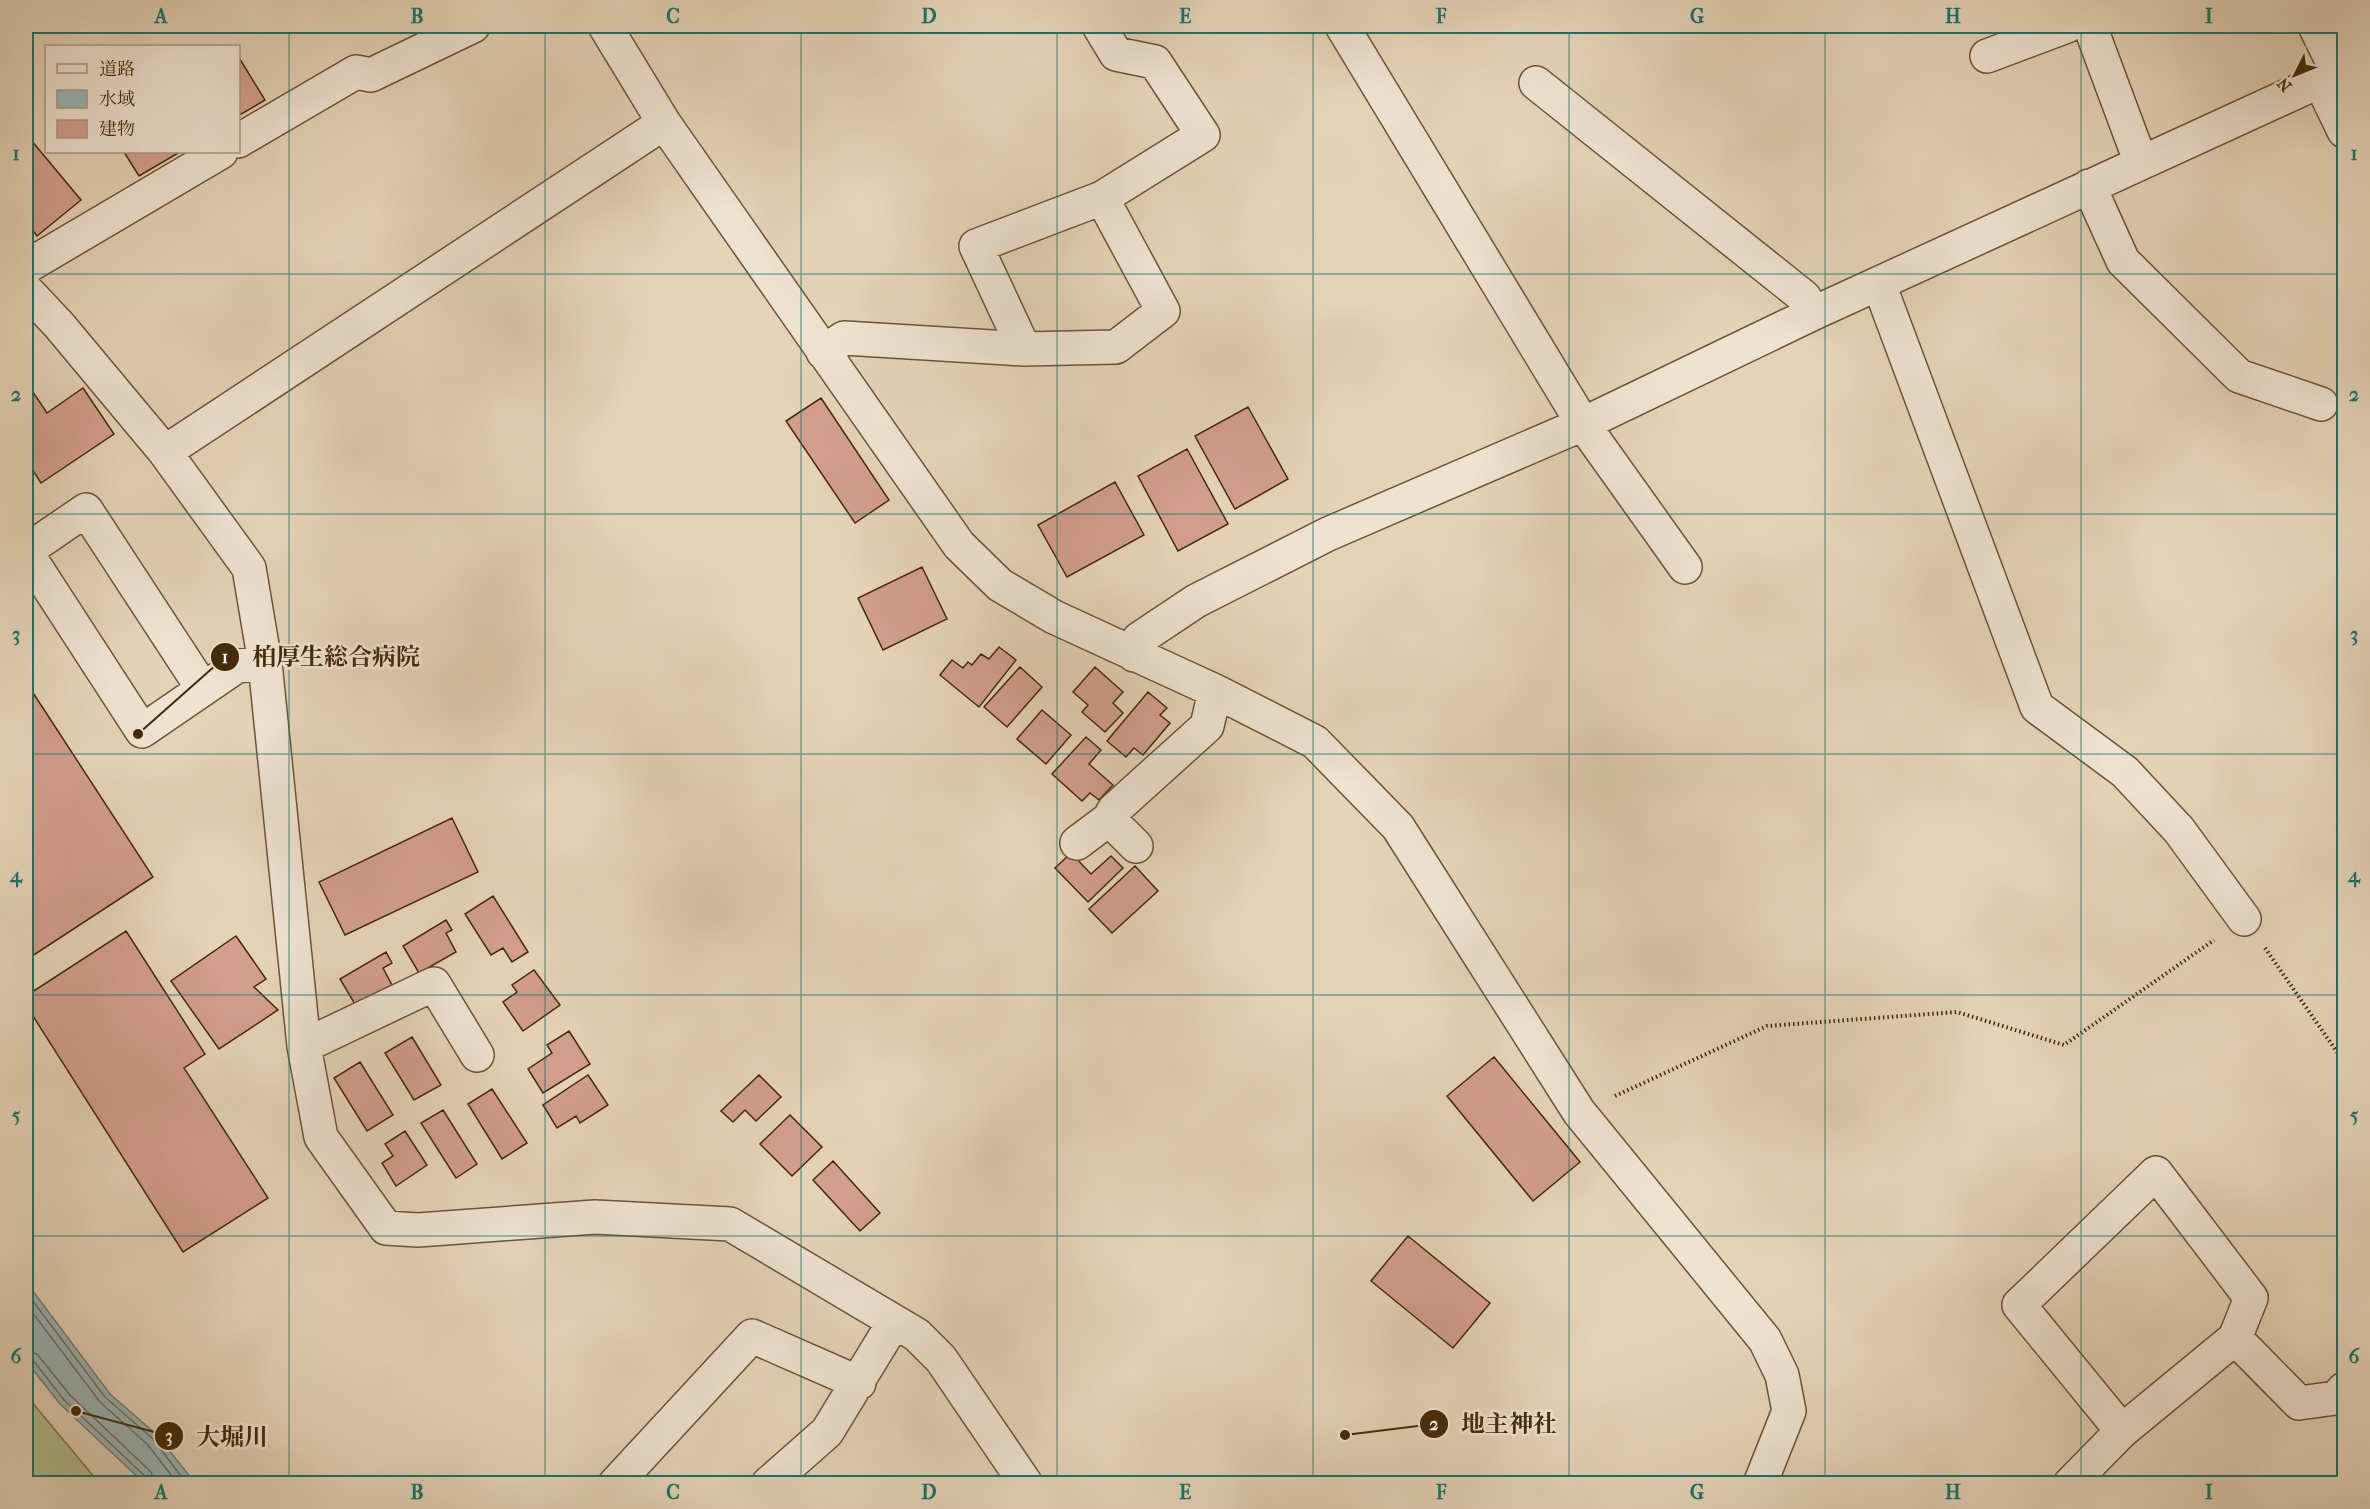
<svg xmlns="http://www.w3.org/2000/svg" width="2370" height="1509" font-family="'IM FELL French Canon','Noto Serif JP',serif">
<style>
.green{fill:#b4bc8f;stroke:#7c734b;stroke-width:1.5}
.water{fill:#9ab6b9;stroke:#777e72;stroke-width:1.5}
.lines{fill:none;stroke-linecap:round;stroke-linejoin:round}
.shore{stroke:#6e7060;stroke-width:1.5}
.building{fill:#d39e8e;stroke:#432a07;stroke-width:1.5}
.minor-casing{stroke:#6c5433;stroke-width:36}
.path{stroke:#432a07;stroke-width:4;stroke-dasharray:1.5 3;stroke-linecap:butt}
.minor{stroke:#eee2d1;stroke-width:33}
.grid{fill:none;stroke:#0f766e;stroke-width:1.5;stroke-opacity:0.55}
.leader{fill:none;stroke:#432a07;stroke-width:2}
.callout-dot{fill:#432a07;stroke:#eee2d1;stroke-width:2}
.mark-label{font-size:18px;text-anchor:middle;font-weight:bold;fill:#fff}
.callout-label{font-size:24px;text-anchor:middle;font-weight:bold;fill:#432a07;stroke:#eee2d1;stroke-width:5;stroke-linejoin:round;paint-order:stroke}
.neatline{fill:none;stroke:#0f766e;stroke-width:2}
.grid-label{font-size:20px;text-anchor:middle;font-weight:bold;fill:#0f766e}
</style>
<rect width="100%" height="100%" fill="#e5d3b8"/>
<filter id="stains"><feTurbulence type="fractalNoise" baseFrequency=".00333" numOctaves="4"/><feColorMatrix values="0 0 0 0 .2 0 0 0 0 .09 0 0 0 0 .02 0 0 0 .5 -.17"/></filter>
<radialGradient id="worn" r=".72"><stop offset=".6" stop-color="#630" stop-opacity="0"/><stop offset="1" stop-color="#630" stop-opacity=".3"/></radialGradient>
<!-- green -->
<path class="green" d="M26 1395 95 1478 99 1483H26Z"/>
<!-- water -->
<path class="water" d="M26 1282 110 1394 157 1435 195 1483H144L60 1404 26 1361Z"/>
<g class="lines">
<!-- shore -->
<path class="shore" d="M26 1292 105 1397 153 1439 187 1484
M26 1304 100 1402 147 1444 178 1484
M26 1350 37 1354 70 1395 151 1472 155 1484
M26 1358 33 1360 64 1400 146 1477 148 1484"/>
</g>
<!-- building -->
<path class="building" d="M238 56 265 100 238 116Z
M26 134 81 200 37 236 26 222Z
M124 152H180L139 176Z
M83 388 114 434 41 483 26 460V397L33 392 47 413Z
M821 398 889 500 855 523 786 421Z
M1248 407 1288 479 1235 509 1195 436Z
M1187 449 1228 524 1178 551 1138 476Z
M1115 482 1144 535 1067 577 1038 525Z
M922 567 947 619 883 650 858 598Z
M999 647 1016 660 979 707 940 675 952 660 963 668 968 662 972 665 981 654 989 659Z
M1020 667 1042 687 1007 727 984 707Z
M1095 667 1123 692 1113 703 1123 713 1105 732 1082 712 1088 705 1073 692Z
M26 682 153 877 26 960Z
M1148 692 1167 708 1160 715 1170 723 1143 755 1134 748 1126 757 1107 741Z
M1042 710 1071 735 1046 764 1017 739Z
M1086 737 1101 750 1089 764 1113 785 1099 800 1090 793 1082 801 1052 774Z
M452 818 478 872 345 935 319 882Z
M1071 853 1091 874 1111 856 1123 868 1088 902 1055 868Z
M1135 866 1158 891 1112 933 1089 909Z
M493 896 528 952 512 962 503 948 491 955 465 914Z
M446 920 452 930 446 933 456 952 419 973 403 946Z
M126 931 205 1054 184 1068 268 1198 183 1252 26 1005V996Z
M236 936 266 979 254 987 278 1010 219 1049 171 981Z
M386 952 392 963 383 968 392 985 356 1006 340 979Z
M534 970 560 1005 523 1031 503 1002 517 992 512 985Z
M569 1031 590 1064 543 1093 528 1069 552 1053 547 1045Z
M412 1037 441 1085 414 1100 385 1053Z
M1494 1057 1580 1162 1533 1201 1447 1096Z
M360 1062 393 1115 367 1131 334 1078Z
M588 1075 608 1105 580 1123 576 1116 557 1128 543 1105Z
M759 1075 781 1097 756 1121 745 1110 733 1122 721 1111Z
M492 1089 527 1143 502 1159 468 1104Z
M443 1110 477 1164 456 1178 421 1123Z
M790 1115 822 1147 792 1176 760 1144Z
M405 1131 427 1165 396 1186 382 1163 393 1156 385 1144Z
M833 1161 880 1213 860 1231 813 1180Z
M1408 1236 1490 1303 1453 1348 1371 1281Z"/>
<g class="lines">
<!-- minor casing -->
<g class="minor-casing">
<path id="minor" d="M605 26 664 123 959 545 1000 585 1054 617 1215 691 1315 742 1398 827 1579 1112 1765 1340 1782 1375 1789 1411 1760 1484
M1342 26 1583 424 1685 567
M2090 26 2141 163
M2315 26 2338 73
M1987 56 2067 26
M2320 81 2344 131
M1536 83 1804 297 1814 313
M238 141 356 72 371 75 473 26
M2089 186 2123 261 2239 376 2321 404
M26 267 221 152
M1879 284 2037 707 2125 772 2179 830 2244 919
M26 290 59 325 165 452 249 568 265 663 304 1046 321 1137 386 1228 418 1230 595 1217 730 1224 917 1335 941 1359 1026 1484
M1024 349 976 246 1102 198 1203 135 1155 62 1116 54 1099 26
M823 352 844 338 1024 349 1116 347 1163 311 1102 198
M165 452 664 123
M26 551 86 510 203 689
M26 552 142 731 237 666 265 663
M1134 655 1139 639 1196 601 1328 534 1583 424 1814 313 2344 70
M1109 819 1136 846
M1077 843 1109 819 1114 810 1207 726 1215 691
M304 1046 434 984 477 1055
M2156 1173 2251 1298 2235 1338 2122 1431 2019 1305Z
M2235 1338 2299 1403 2336 1398 2344 1389
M615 1484 752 1336 859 1383
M768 1484 827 1432 888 1332 891 1320
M2070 1484 2122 1431"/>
</g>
<!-- path -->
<path class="path" d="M2265 948 2344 1062
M1615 1096 1767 1026 1957 1012 2064 1045 2214 940"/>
<!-- minor -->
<use href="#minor" class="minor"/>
</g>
<!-- grid -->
<path class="grid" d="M289 26V1484M545 26V1484M801 26V1484M1057 26V1484M1313 26V1484M1569 26V1484M1825 26V1484M2081 26V1484M26 274H2344M26 514H2344M26 754H2344M26 995H2344M26 1236H2344"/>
<!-- callouts -->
<path class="leader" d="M138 734L225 657M1345 1435L1434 1424M76 1411L169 1436"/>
<g class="callout-dot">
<circle cx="138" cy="734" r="6"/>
<circle cx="1345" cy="1435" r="6"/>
<circle cx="76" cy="1411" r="6"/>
<circle cx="225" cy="657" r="15"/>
<circle cx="1434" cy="1424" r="15"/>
<circle cx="169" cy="1436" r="15"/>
</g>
<g class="mark-label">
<text x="225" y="663">1</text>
<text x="1434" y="1430">2</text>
<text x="169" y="1442">3</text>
</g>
<g class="callout-label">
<text x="336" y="665">柏厚生総合病院</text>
<text x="1509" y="1432">地主神社</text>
<text x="232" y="1445">大堀川</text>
</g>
<!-- margin -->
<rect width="2370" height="1509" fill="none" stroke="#e5d3b8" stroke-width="66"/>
<!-- legend -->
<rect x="45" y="45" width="195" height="108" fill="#eee2d1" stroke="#aa9880" stroke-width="1.5"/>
<rect x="57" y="64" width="30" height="9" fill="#eee2d1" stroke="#aa9880" stroke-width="1.5"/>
<text x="99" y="75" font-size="18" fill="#432a07">道路</text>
<rect x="57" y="90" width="30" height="18" fill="#9ab6b9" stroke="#aa9880" stroke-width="1.5"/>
<text x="99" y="105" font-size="18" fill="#432a07">水域</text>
<rect x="57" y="120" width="30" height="18" fill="#d39e8e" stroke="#aa9880" stroke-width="1.5"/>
<text x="99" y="135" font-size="18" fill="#432a07">建物</text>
<!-- north arrow -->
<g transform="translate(2295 75) rotate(227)" stroke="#eee2d1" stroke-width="4.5" paint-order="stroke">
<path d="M0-4.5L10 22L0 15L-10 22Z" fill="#432a07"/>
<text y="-9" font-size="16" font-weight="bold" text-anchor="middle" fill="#432a07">N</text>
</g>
<rect x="33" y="33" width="2304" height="1443" class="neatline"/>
<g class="grid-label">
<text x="161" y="23">A</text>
<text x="417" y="23">B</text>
<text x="673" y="23">C</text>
<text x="929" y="23">D</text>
<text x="1185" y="23">E</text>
<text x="1441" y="23">F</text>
<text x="1697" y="23">G</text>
<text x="1953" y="23">H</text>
<text x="2209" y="23">I</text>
<text x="16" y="160">1</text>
<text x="2354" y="160">1</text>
<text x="16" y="401">2</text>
<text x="2354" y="401">2</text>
<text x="16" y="641">3</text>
<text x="2354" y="641">3</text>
<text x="16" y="882">4</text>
<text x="2354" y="882">4</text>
<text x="16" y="1122">5</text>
<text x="2354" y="1122">5</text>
<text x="16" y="1363">6</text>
<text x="2354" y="1363">6</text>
<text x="161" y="1499">A</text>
<text x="417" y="1499">B</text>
<text x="673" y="1499">C</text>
<text x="929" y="1499">D</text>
<text x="1185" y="1499">E</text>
<text x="1441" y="1499">F</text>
<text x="1697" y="1499">G</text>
<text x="1953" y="1499">H</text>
<text x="2209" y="1499">I</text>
</g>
<rect width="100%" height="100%" filter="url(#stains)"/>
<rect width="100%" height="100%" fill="url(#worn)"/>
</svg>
